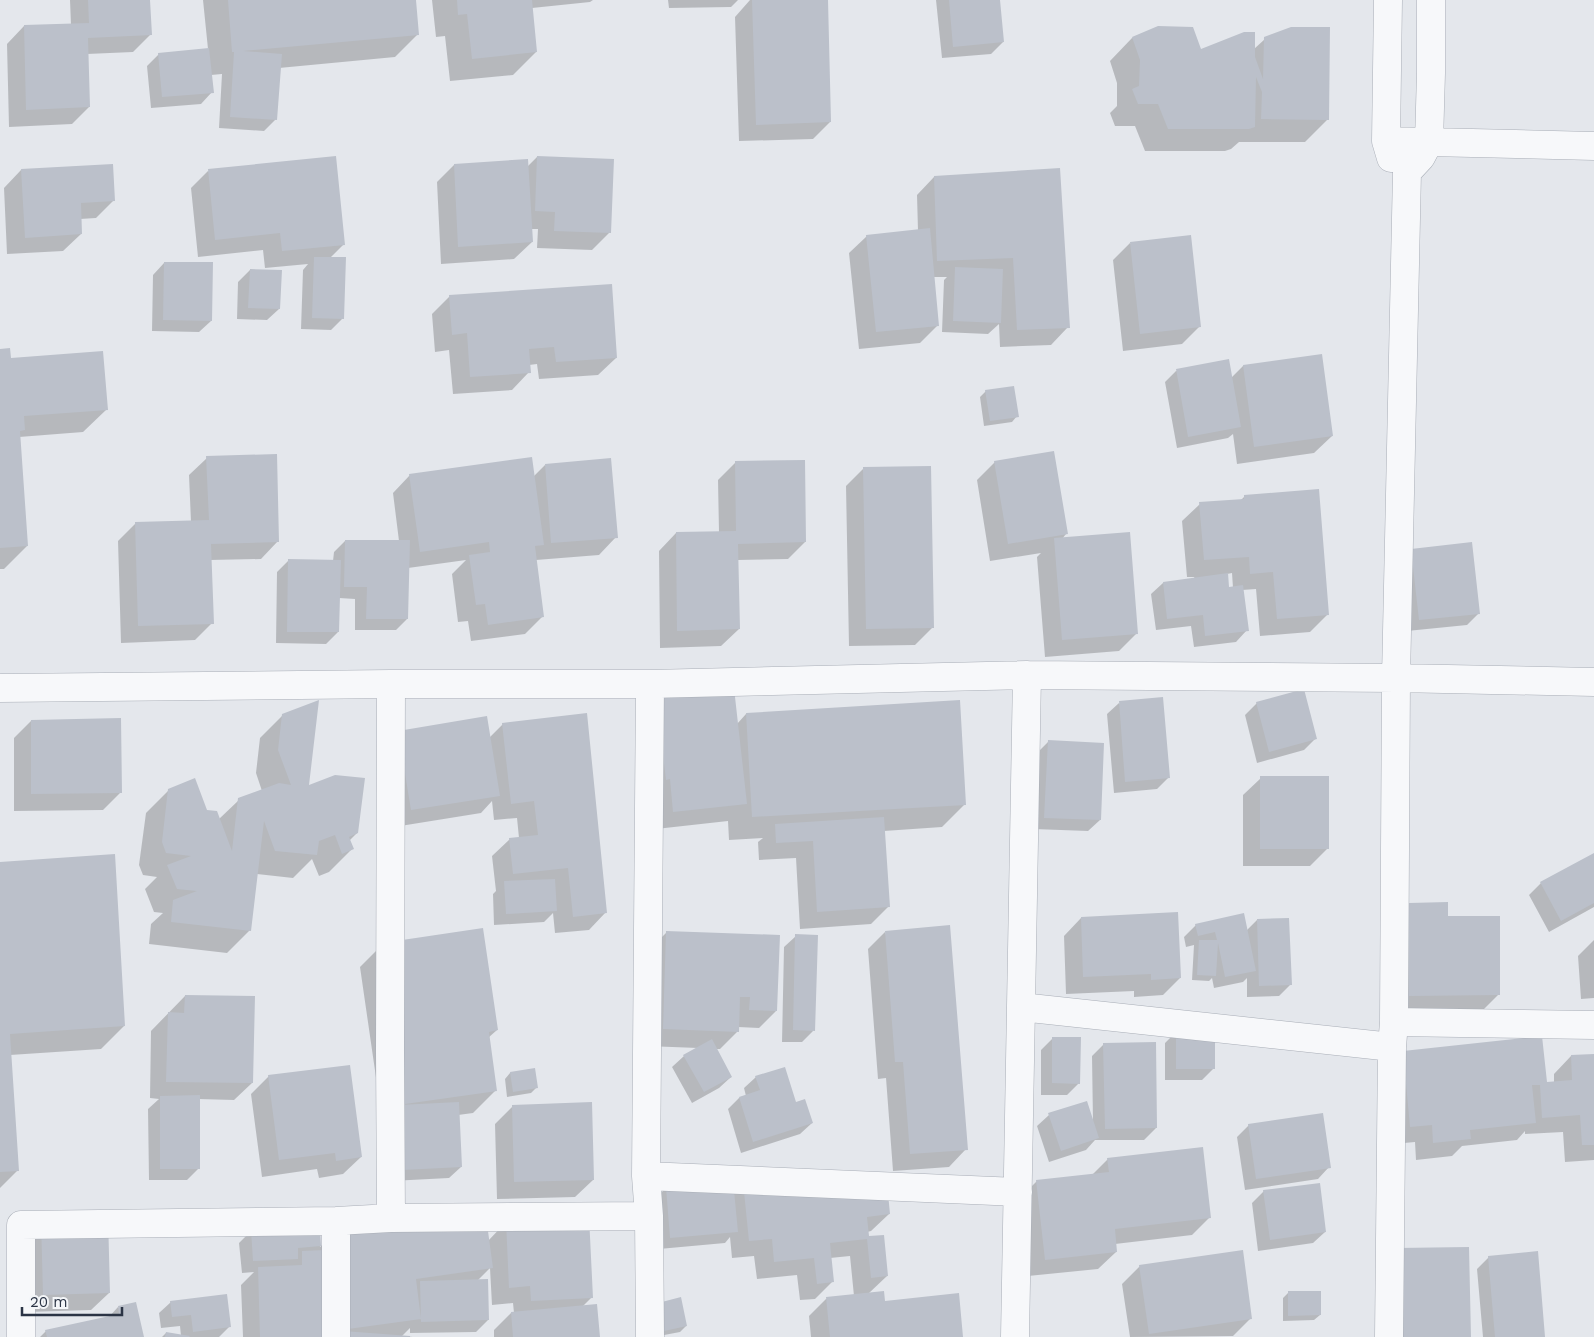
<svg xmlns="http://www.w3.org/2000/svg" width="1594" height="1337" font-family="'Work Sans',sans-serif">
<style>
.shadow{fill:#0003;fill-rule:evenodd}
.building{fill:#bbc0ca}
.lines{fill:none;stroke-linecap:round;stroke-linejoin:round}
.street-casing{stroke:#a9aeb7;stroke-width:29}
.street{stroke:#f7f8fa;stroke-width:28}
</style>
<rect width="100%" height="100%" fill="#e4e7ec"/>
<!-- shadow -->
<path class="shadow" d="M70 0H149L150 35 133 52 87 54 89 107 72 124 9 127 7 44 24 26 71 25Z
M203 0H415L418 34 395 57 279 68 276 119 264 131 219 128 222 74 211 75 212 92 201 104 151 108 147 66 159 54 208 49Z
M432 0H593L590 2 532 8 536 52 513 75 450 81 445 36 436 37Z
M668 0H738L731 7 669 8Z
M750 0H826L830 122 813 139 739 141 735 17Z
M936 0H999L1003 42 991 54 942 58Z
M1132 38 1201 50 1254 49 1265 39 1328 119 1305 142H1239L1231 149 1225 151H1145L1135 126H1115L1110 113 1117 106V83L1110 61Z
M537 157 610 232 592 250 537 248 538 229H531L532 242 514 259 441 264 437 182 454 165 527 167Z
M21 170 114 200 96 218 80 219 81 234 63 251 7 254 4 188Z
M1059 170 1068 327 1051 345 1000 347 999 324 988 334 942 332 944 280 947 277H933L938 325 920 343 859 349 849 253 867 236 918 231 917 195 934 177Z
M208 171 344 244 330 258 343 318 331 330 301 329 303 270 308 264 265 268 263 250 198 257 191 188Z
M1130 243 1200 326 1182 344 1123 351 1113 260Z
M164 263 211 321 199 332 152 331 153 275Z
M250 270 279 309 267 320 237 319 238 282Z
M450 296 616 358 598 375 539 379 537 364 529 365V372L512 390 453 394 449 350 435 352 432 314Z
M0 350 9 360 106 410 83 432 19 437 27 546 4 569H0Z
M1321 356 1332 436 1314 453 1237 464 1233 434 1228 438 1177 448 1165 382 1176 371 1231 378 1243 366Z
M986 391 1017 416 1012 422 984 426 980 397Z
M207 458 278 541 261 559 210 560 212 623 195 640 121 643 118 541 135 524 191 522 189 475Z
M736 462 805 542 788 559 737 560 739 629 721 646 660 648 659 551 676 533 719 532 718 480Z
M995 462 1066 534 1062 539 1136 634 1119 651 1045 657 1037 557 1041 553 990 561 977 480Z
M545 465 616 537 599 555 536 560 543 616 525 634 471 641 468 621 458 622 452 574 466 560 408 568 407 619 396 630H355V599L339 598 338 632 326 644 276 643 277 572 289 560 333 561 334 552 345 541H399L393 493 410 475 533 477Z
M863 469 933 627 915 645 849 646 846 486Z
M1245 496 1328 614 1310 632 1260 636 1256 589 1242 590 1247 630 1236 642 1194 647 1191 626 1156 630 1151 594 1163 583 1195 579 1194 577H1187L1182 521 1200 504 1241 500ZM1232 573 1233 588H1228L1227 574Z
M1412 550 1479 613 1467 625 1407 631Z
M1119 703 1169 777 1157 789 1114 793 1107 714Z
M1257 703 1315 739 1304 750 1257 763 1245 715Z
M746 714 965 804 942 827 884 831 888 907 871 924 800 929 796 858 759 860 758 842 763 838 729 840 728 821 656 829 639 716 737 724Z
M283 715 308 787 357 833 349 841 352 849 329 872 319 876 312 859 293 878 257 874 250 930 227 953 149 944 151 924 163 913 154 912 145 889 157 877 143 875 139 865 146 813 169 790 219 819 239 800 262 791 256 773 260 738Z
M31 721 121 792 103 810 14 811V738Z
M503 724 606 912 589 930 555 933 553 913 544 922 494 925 493 894 496 891 492 856 510 839 519 838 517 818 494 820 492 801 481 813 394 827 381 750 489 738Z
M1048 742 1100 820 1088 831 1033 829 1037 753Z
M1261 778 1328 848 1310 866H1243V795Z
M1594 855V907L1549 932 1529 895 1541 883Z
M0 863 124 1026 101 1049 10 1055 18 1170 0 1188Z
M1409 904 1447 918 1499 994 1481 1012 1392 1013V922Z
M1081 918 1180 978 1163 995 1134 997V991L1066 994 1064 936Z
M1257 920 1290 985 1279 996 1247 997V978L1243 982 1214 988 1212 978 1209 981 1192 980 1194 945 1186 947 1184 937 1196 925 1246 931Z
M667 932 776 1011 759 1028 738 1027V1031L720 1049H716L731 1077 719 1088 692 1103 672 1067 684 1056 698 1048 646 1046 649 950Z
M885 932 966 1149 949 1167 893 1171 886 1078 878 1079 868 949Z
M796 936 813 1031 802 1042H782L784 947Z
M1594 940V998L1581 999 1578 956Z
M383 944 497 1030 488 1038 496 1090 473 1113 458 1115 461 1167 449 1178 391 1181 360 967Z
M185 996 252 1083 234 1100 198 1099 199 1168 187 1180H149L148 1109 159 1099 150 1098 151 1031Z
M1177 1031 1214 1068 1202 1080H1165V1043Z
M1053 1038 1079 1083 1067 1095H1041V1050Z
M1104 1044 1156 1128 1144 1140H1095L1086 1150 1049 1162 1037 1126 1049 1115 1093 1123 1092 1056Z
M1594 1055V1160L1565 1162 1563 1132 1525 1134V1131L1517 1140 1462 1146 1452 1156 1416 1160 1415 1142 1393 1144 1386 1070 1554 1083V1074L1571 1056Z
M534 1070 536 1088 531 1093 507 1097 505 1079 510 1073Z
M269 1076 361 1157 343 1174 319 1178 317 1169 262 1177 251 1094Z
M756 1077 795 1103 812 1123 800 1134 741 1153 728 1109 739 1098 746 1096 744 1088Z
M513 1106 593 1180 575 1197 497 1199 495 1124Z
M1249 1125 1329 1167 1318 1179 1245 1190 1237 1137Z
M1108 1159 1209 1218 1192 1235 1115 1244 1116 1252 1098 1269 1028 1276 1020 1198 1037 1181 1092 1175Z
M744 1183 889 1214 871 1231 867 1232 868 1237 887 1276 868 1294 962 1337H811L809 1316 826 1299 854 1296 850 1256 830 1258 833 1281 815 1299 800 1300 797 1275 757 1279 754 1256 732 1258 730 1237 725 1243 659 1249 654 1200 666 1188Z
M1264 1191 1325 1232 1313 1243 1258 1251 1252 1203Z
M42 1220 109 1293 91 1310 26 1312 24 1238Z
M506 1222 592 1297 583 1306 598 1337H494V1330L511 1313H514L513 1303 492 1305 490 1268 478 1280 488 1320 476 1332 410 1333V1328L402 1336 413 1337H243L241 1285 254 1272 242 1273 239 1243 251 1231H319L320 1247 335 1232 488 1241Z
M1489 1257 1543 1337H1483L1477 1269Z
M1140 1266 1251 1318 1233 1336 1130 1337 1122 1284Z
M1288 1293 1320 1315 1314 1320 1283 1321V1298Z
M171 1302 229 1327 219 1337H162L166 1333 181 1336 180 1326 161 1328 159 1313Z
M118 1307 143 1337H40L46 1331 108 1318Z
M653 1309 686 1326 680 1332 659 1336Z"/>
<!-- building -->
<path class="building" d="M88 0H150L152 35 88 38 90 107 26 110 24 25 89 23Z
M228 0H416L419 35 243 51 282 54 277 120 230 117 234 52H232Z
M457 0H532L537 52 472 59 467 14 458 15Z
M752 0H828L831 122 756 125Z
M949 0H1000L1004 42 953 47Z
M1158 26 1193 27 1201 49 1244 32H1255V57L1263 79 1264 37 1291 27H1330L1329 120 1261 119 1262 92 1256 77 1255 127 1249 129H1168L1158 104H1138L1132 89 1139 86 1140 60 1132 37Z
M209 48 214 93 162 97 158 53Z
M336 156 345 245 282 251 280 233 215 240 208 169Z
M537 156 614 159 611 233 554 231 555 212 535 211Z
M528 159 533 242 458 247 454 164Z
M113 164 115 201 81 203 82 234 25 238 21 169Z
M1060 168 1070 328 1017 330 1013 258 937 261 934 176Z
M930 228 939 326 876 332 866 235Z
M1191 235 1201 327 1140 334 1130 242Z
M314 257H346L344 319 312 318Z
M164 262H213L212 321 163 320Z
M955 267 1003 269 1001 323 953 321Z
M250 269 282 270 280 309 248 308Z
M612 284 617 358 556 362 554 347 529 349 531 373 470 377 467 333 452 335 449 295Z
M10 348 11 358 103 351 108 410 24 416 25 430 20 431 28 546 0 548V349Z
M1322 354 1333 436 1254 447 1243 365Z
M1229 359 1241 427 1188 437 1176 369Z
M1014 386 1019 417 990 421 985 390Z
M1054 451 1068 534 1008 544 994 461Z
M277 454 279 542 211 544 214 624 138 626 135 522 209 520 206 456Z
M532 457 544 545 535 546 544 617 488 625 485 604 476 605 469 555 490 552 489 542 420 552 409 474Z
M611 458 618 538 551 543 545 464Z
M805 460 806 542 738 544 740 629 677 631 676 532 736 531 735 461Z
M931 466 934 628 866 629 863 467Z
M1319 489 1329 615 1277 619 1273 572 1250 574 1249 557 1204 560 1199 502 1244 499V495Z
M1130 532 1138 634 1062 640 1054 538Z
M345 540H410L408 619H366L367 587H344Z
M1472 542 1480 614 1419 620 1411 549Z
M288 559 341 560 339 632H287Z
M1228 573 1229 587 1243 585 1249 631 1205 636 1203 615 1167 619 1163 582Z
M734 688 747 804 673 812 670 779 666 780 656 697Z
M1304 689 1317 739 1269 752 1256 702Z
M1163 697 1170 778 1125 782 1119 701Z
M319 700 309 785 335 775 365 778 358 833 349 837 354 849 342 854 335 835 319 841 317 855 275 851 264 821 251 931 171 922 173 900 197 891 177 889 167 865 191 856 166 853 162 842 168 789 195 778 207 810 217 811 232 851 238 798 279 783 291 785 278 750 282 714Z
M960 700 966 805 752 817 746 713Z
M587 713 607 913 573 917 568 868 513 874 509 838 538 835 534 801 511 804 502 723Z
M487 716 500 796 411 810 398 731Z
M121 718 122 793 31 794V720Z
M1048 740 1104 743 1101 820 1044 818Z
M1260 776H1329V849H1260Z
M884 817 890 907 817 912 813 841 776 843 775 824Z
M1594 853V903L1561 921 1540 882Z
M115 854 125 1026 10 1034 19 1171 0 1172V862Z
M555 879 557 911 506 914 504 881Z
M1448 902V916H1500V995L1409 996V903Z
M1178 912 1181 978 1151 980V974L1083 977 1081 917Z
M1244 913 1256 971 1225 977 1218 943 1216 976 1197 975 1199 940H1217L1215 932 1198 936 1195 924Z
M1289 918 1292 985 1259 986 1257 919Z
M950 925 968 1150 910 1154 903 1062H895L885 931Z
M483 928 498 1030 489 1032 497 1091 405 1104 382 943Z
M666 931 780 935 777 1011 749 1010 750 997H740L739 1032 663 1029Z
M795 934 818 935 815 1031 793 1030Z
M185 995 255 996 253 1083 166 1082 168 1012 184 1013Z
M1176 1030H1215V1069H1176Z
M1542 1036 1547 1082 1572 1080 1571 1055 1594 1054V1145H1582L1580 1115 1542 1118 1540 1085H1532L1536 1123 1470 1130 1471 1139 1433 1143 1432 1125 1410 1127 1403 1051Z
M1052 1037H1081L1080 1084 1052 1083Z
M712 1039 732 1077 704 1092 683 1055Z
M1156 1042 1157 1128 1105 1129 1103 1043Z
M350 1065 362 1157 336 1161 335 1153 279 1160 268 1075Z
M785 1067 796 1102 805 1099 813 1123 753 1142 739 1097 760 1090 755 1076Z
M535 1068 538 1088 513 1092 510 1072Z
M200 1095V1169H160V1096Z
M1087 1101 1099 1138 1061 1151 1048 1113Z
M459 1102 462 1167 402 1170 399 1105Z
M592 1102 594 1180 514 1182 512 1105Z
M1323 1113 1331 1168 1256 1179 1248 1124Z
M1203 1147 1211 1218 1115 1229 1117 1252 1045 1260 1036 1180 1109 1172 1107 1158Z
M886 1173 890 1214 867 1217 869 1236 884 1235 888 1276 871 1278 867 1239 830 1243 834 1282 817 1284 814 1258 774 1262 772 1239 749 1241 743 1182Z
M733 1180 738 1232 670 1238 666 1187Z
M1320 1183 1326 1232 1270 1240 1263 1190Z
M485 1209 493 1268 416 1279 421 1319 348 1329 334 1231Z
M108 1216 110 1293 43 1295 41 1219Z
M589 1216 593 1298 531 1301 530 1286 509 1288 506 1221Z
M320 1229 321 1246 298 1248V1259L253 1261 251 1230Z
M1469 1247 1471 1337H1399L1397 1248Z
M325 1250 327 1337H260L258 1267 302 1265V1251Z
M1243 1250 1252 1319 1149 1334 1139 1265Z
M1538 1251 1545 1337H1495L1488 1256Z
M488 1279 489 1320 421 1322 420 1281Z
M884 1291 885 1301 959 1293 963 1337H830L826 1297Z
M1288 1291H1321V1315L1288 1316Z
M227 1294 231 1327 193 1332 191 1315 172 1317 170 1301Z
M681 1297 687 1326 664 1331 658 1303Z
M136 1302 144 1337H47L45 1330 119 1314 118 1306Z
M597 1304 600 1337H513L511 1312Z
M343 1331 410 1336V1337H343Z
M166 1332 190 1336 189 1337H165Z"/>
<g class="lines">
<!-- street casing -->
<g class="street-casing">
<path id="street" d="M1388 0 1386 141 1391 158
M1386 141 1594 146
M391 684 390 1051 391 1218
M0 688 391 684H650L1027 675 1396 678 1594 682
M1021 1007 1392 1047
M1394 1022 1594 1025
M646 1176 1018 1192
M336 1221V1337
M21 1337V1225L336 1221 391 1218 649 1216
M650 1337 649 1216 646 1176 650 684
M1015 1337 1027 675
M1389 1337 1392 1047 1394 1022 1396 678 1407 172 1421 157 1429 142 1431 73V0"/>
</g>
<!-- street -->
<use href="#street" class="street"/>
</g>
<!-- scale -->
<path d="M22 1307v8h100v-8" fill="none" stroke="#2b3445" stroke-width="2.5"/>
<text x="30" y="1307" font-size="15" fill="#2b3445" stroke="#f4f6f9" stroke-width="4" paint-order="stroke">20 m</text>
</svg>
